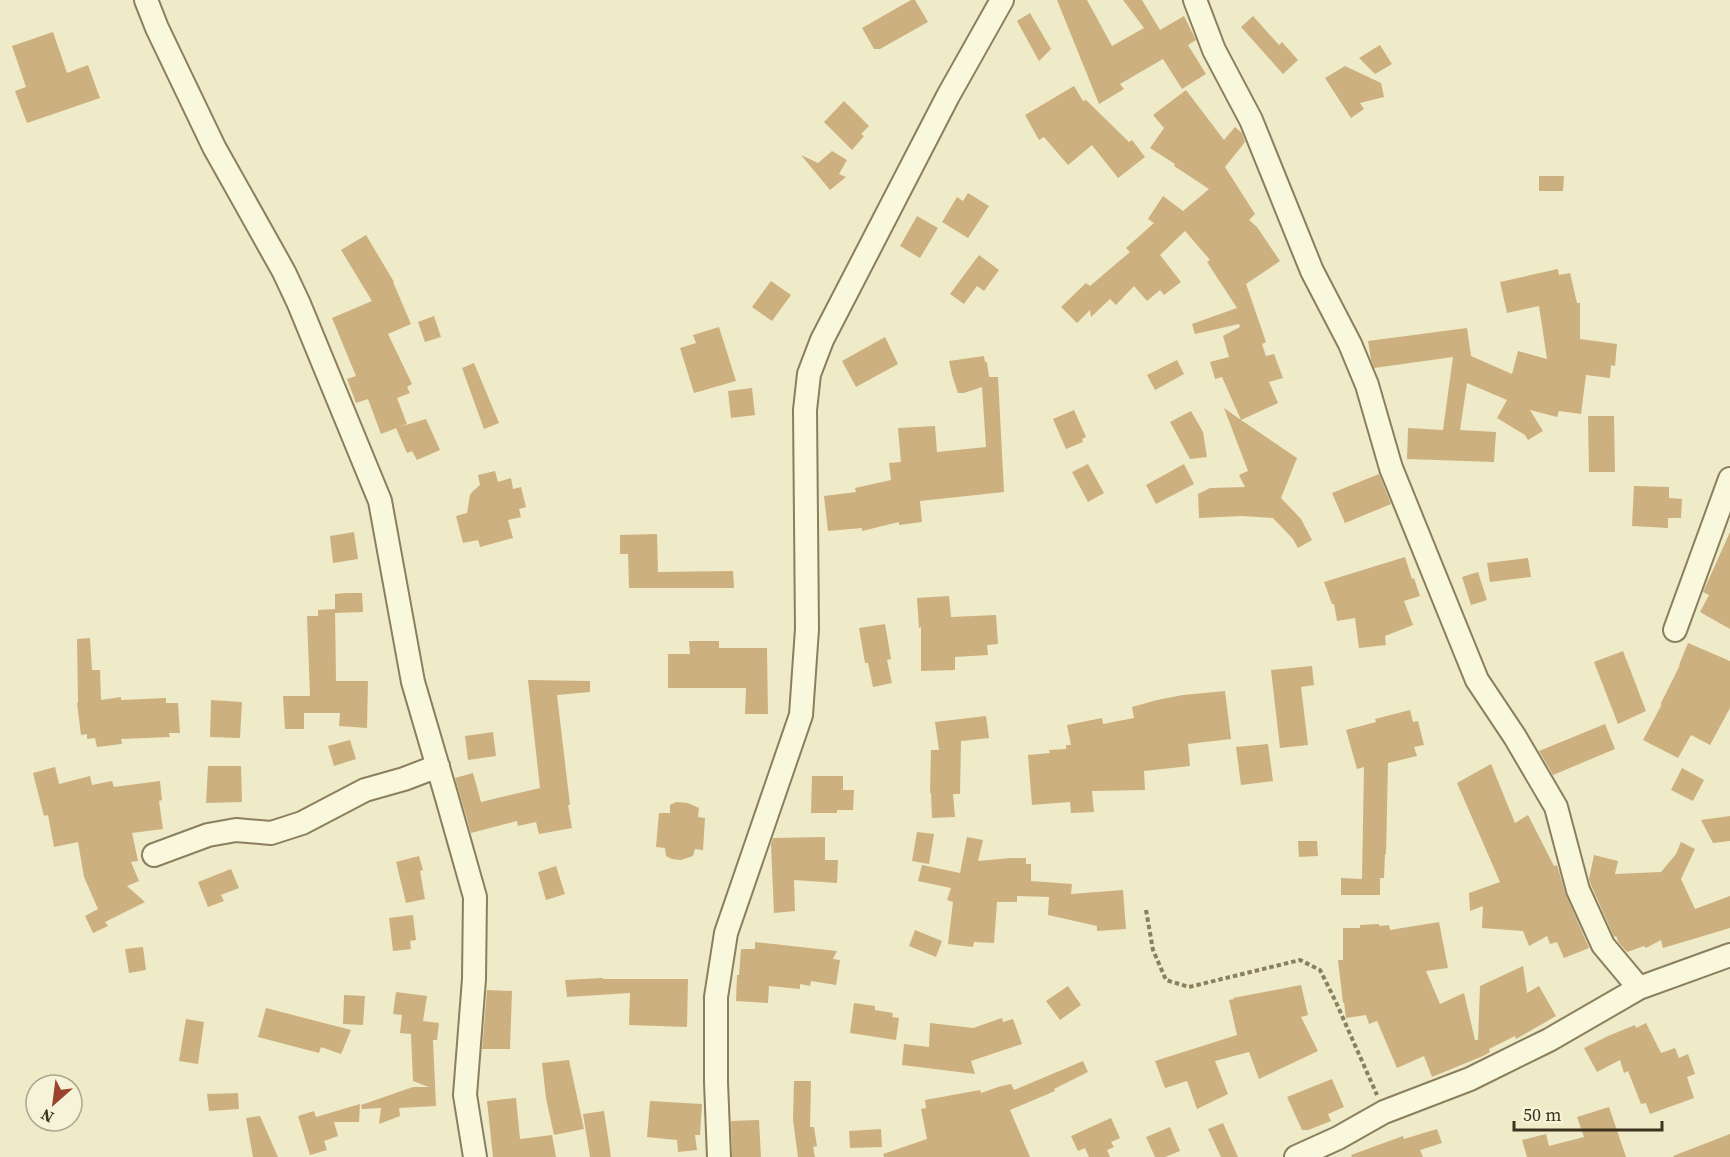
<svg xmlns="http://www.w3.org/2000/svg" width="1730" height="1157" font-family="'Source Serif 4',serif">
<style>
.building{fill:#cdb07f}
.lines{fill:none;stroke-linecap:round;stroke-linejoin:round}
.street-casing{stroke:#8b7f5d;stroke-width:26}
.path{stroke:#8b7f5d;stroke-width:4;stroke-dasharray:4.5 3;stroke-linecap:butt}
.street{stroke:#f9f7dc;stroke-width:22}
</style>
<rect width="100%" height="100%" fill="#efebc8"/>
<!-- building -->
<path class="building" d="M911 0H915L928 22 880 49H874L862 28Z
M1057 0H1087L1112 46 1144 28 1123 0H1142L1160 30 1184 16 1196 40 1188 45 1206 74 1182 89 1163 59 1120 84 1124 89 1099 104Z
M1030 13 1051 49 1039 61 1017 21Z
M1253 16 1279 45 1282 42 1298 60 1283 74 1241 27Z
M53 32 67 73 88 65 100 98 27 123 15 91 26 87 12 46Z
M1380 45 1392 64 1375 74 1359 58Z
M1345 66 1381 83 1384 97 1360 103 1364 109 1351 118 1325 78Z
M1074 86 1083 101 1086 100 1129 142 1132 140 1145 157 1118 178 1092 145 1068 165 1044 137 1039 140 1025 115Z
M1186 90 1224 140 1235 127 1242 133 1245 142 1225 167 1255 214 1249 220 1257 227 1280 261 1246 284 1266 342 1262 344 1266 356 1274 354 1283 378 1269 382 1278 403 1241 420 1297 458 1281 498 1301 519 1312 540 1298 548 1293 539 1273 518 1242 516 1199 518 1198 494 1210 488 1245 487 1239 475 1248 471 1224 408 1241 420 1222 377 1215 379 1210 362 1229 357 1223 336 1240 327 1239 324 1195 334 1192 324 1237 308 1207 262 1210 260 1185 231 1160 255 1181 282 1164 295 1160 290 1147 301 1134 286 1116 305 1110 299 1091 317 1090 310 1077 323 1061 307 1086 283 1090 286 1130 252 1126 248 1154 223 1148 219 1163 196 1183 211 1209 189 1174 166 1175 164 1150 148 1164 128 1153 115Z
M844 101 869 126 861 134 864 136 852 150 824 122Z
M832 151 847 160 839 174 846 177 830 190 801 155 818 163Z
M1539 176H1564L1563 191H1539Z
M968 193 989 206 968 238 942 222 957 197 963 201Z
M917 216 938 228 920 258 900 246Z
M366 235 394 282H393L411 324 388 334 412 384 407 387 410 393 397 398 407 424 381 434 368 399 356 403 347 379 356 376 332 318 372 301 341 250Z
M979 255 999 270 984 291 977 286 964 304 950 294Z
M1558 269 1559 275 1570 273 1577 303H1580V339L1617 344 1615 366 1611 365 1610 378 1586 375 1581 414 1559 411 1557 417 1530 410 1543 431 1528 440 1525 435 1497 418 1507 400 1467 383 1460 430 1496 432 1494 462 1407 459 1408 428 1443 430 1453 357 1374 368 1371 360 1368 341 1467 328 1471 356 1512 374 1518 351 1547 359 1539 306 1507 313 1500 282Z
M771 281 791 295 772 321 752 307Z
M434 316 441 337 425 342 418 322Z
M719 327 736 381 694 393 680 348 696 343 693 335Z
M885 337 898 364 856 387 842 361Z
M984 356 985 362H987L989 377H998L1004 492 920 501 922 522 899 525V522L862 531V528L828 531 824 496 856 492 855 488 891 480 889 463 901 462 898 428 935 426 937 452 986 447 982 387 964 393H958L952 375 949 361Z
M1177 360 1184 374 1155 390 1147 375Z
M474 363 499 423 484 429 462 368Z
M752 388 755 415 731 418 728 391Z
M1074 410 1086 437 1082 439 1083 442 1066 449 1053 419Z
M1191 411 1203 432 1207 457 1190 459 1170 422Z
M1588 416H1614L1615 472H1589Z
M426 419 440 450 417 460 412 451 407 453 396 428Z
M1088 464 1104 493 1088 502 1072 472Z
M1184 464 1194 484 1156 504 1146 485Z
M495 471 498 482 511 478 513 489 521 487 526 507 519 509 521 517 508 520 513 538 480 547 478 540 463 543 456 516 467 513 470 495 473 491 480 485 478 475Z
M1379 474 1391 504 1345 523 1332 493Z
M1634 486 1669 487V498L1682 499 1681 518H1668V528L1632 526Z
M354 532 358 559 333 563 330 536Z
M1730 532V629L1700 612 1709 595 1703 592Z
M657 534 658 572 733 571 734 588H629L628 554H620V535Z
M1405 557 1412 579 1414 578 1420 596 1404 601 1413 625 1385 636 1386 645 1359 648 1355 618 1337 621 1334 604H1332L1324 582Z
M1528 558 1531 577 1490 582 1487 563Z
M1478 572 1487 600 1471 605 1462 577Z
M346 593H362L363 612 335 613V594Z
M949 596 951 617 996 615 998 644 987 645 988 655 955 657V670L921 671V627L919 628 917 598Z
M335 609 336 681H368L367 728 339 726 340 713H304V729H285L283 696H310L307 616H318V610Z
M885 624 891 659 887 660 892 683 873 687 868 663H865L859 628Z
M90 638 92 670H100L101 700 121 697V700L166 698V703H178L180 733H169L170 737 121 739 122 744 97 747 95 738 87 739V734L81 735 77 703H78L77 639Z
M689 641H719V648H767L768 714H745L746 688H668V654H690Z
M1688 643 1730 661V708L1710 745 1691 735 1678 758 1643 740 1662 704 1660 705 1680 665H1679Z
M1623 651 1646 711 1618 724 1594 662Z
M1312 666 1314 685 1301 687 1308 745 1280 748 1271 670Z
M528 680 590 681V692L557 695 570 805H568L572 828 539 834 536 822 518 826 517 821 471 833 455 778 473 773 481 802 540 788Z
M1225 691 1231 739 1188 744 1190 766 1144 771 1145 790 1092 791 1094 812 1071 813 1070 802 1032 805 1028 755 1050 753 1049 750 1066 749V745H1071L1067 725 1102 718 1103 724 1134 718 1132 707 1157 700 1183 695Z
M211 700 242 702 240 738 210 737Z
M1410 710 1413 722 1418 721 1424 745 1414 747 1417 756 1388 763 1386 854H1385L1384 878H1380V895H1341V878L1362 879 1364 767 1357 769 1346 730 1376 722 1375 719Z
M986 716 989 738 961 741 960 794H953L955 817 932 818 931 793H930L931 750H939L935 722Z
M1605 724 1615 749 1553 775 1539 751Z
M493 732 496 756 468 760 465 736Z
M350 740 356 759 334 766 328 746Z
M1268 744 1273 781 1241 785 1236 747Z
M1491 764 1515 823 1528 815 1554 866 1557 865 1566 895 1589 948 1564 958 1557 942 1550 944 1547 936 1529 946 1523 931 1482 928 1483 906 1470 911 1469 893 1500 882 1457 783Z
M208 766H241L242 802 206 803Z
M55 767 59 784 90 776 92 785 112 781 114 787 160 781 162 800 159 801 163 829 132 833 138 861 131 862 139 881 127 886 145 902 105 922 108 926 93 933 85 916 98 909 84 877 78 842 54 847 48 815 44 816 33 773Z
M1682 768 1704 780 1693 801 1671 790Z
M812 776H843V790H854L853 810H837V813H811Z
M676 802 688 803 699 808 698 817 705 818 703 850 695 849 693 856 681 860 672 859 666 856 665 848 656 847 659 813H670V805Z
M1730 816V841L1713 843 1701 820Z
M917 832 934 834 929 864 912 861Z
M825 837V860H838L837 883 794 880 795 911 774 913 771 844 773 838Z
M967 837 983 840 978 861 1011 858H1026V864H1031V881L1072 884 1071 894 1123 890 1126 929 1097 931V926L1048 915 1049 897 1017 896V902H997L994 943 974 942 973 947 948 944 953 902 947 900 951 888 918 881 922 865 960 873Z
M1298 841H1317L1318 856 1299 857Z
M1681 842 1695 849 1681 879 1695 909 1730 896V928L1663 948 1661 940 1646 948 1644 946 1627 952 1619 943 1616 936 1614 937 1591 885 1589 879 1594 855 1618 861 1615 874 1661 872 1676 854Z
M419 856 423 870 420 871 425 899 406 903 396 862Z
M556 866 565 894 546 900 538 872Z
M231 869 239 888 221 895 224 901 208 907 198 882Z
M413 915 416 940 410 941 411 949 393 951 389 918Z
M1439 922 1448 968 1426 971 1440 1004 1464 993 1475 1040H1478L1480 986 1523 966 1527 993 1539 986 1556 1016 1516 1039 1515 1036 1489 1049 1490 1052 1483 1056 1432 1077 1424 1056 1397 1068 1377 1021 1369 1024 1366 1015 1346 1018 1344 1002 1343 1003 1338 960H1343V928H1360V925L1379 924V926L1389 925 1390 930Z
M915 930 942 941 936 957 909 946Z
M755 942 837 951 833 959 840 960 836 985 811 981 810 986 800 984V989L769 986 768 1003 736 1001 737 975H739L741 949H755Z
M143 947 146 970 129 973 125 949Z
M603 978V979H688L687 1027 629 1025 630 993 567 997 565 980Z
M1301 985 1308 1015 1301 1017 1318 1051 1259 1079 1249 1052 1215 1061 1228 1094 1197 1109 1187 1081 1165 1088 1155 1061 1237 1035 1229 1000 1234 999 1233 998Z
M1068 986 1081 1005 1060 1020 1046 1001Z
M487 990 512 991 510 1049H482Z
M396 992 427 996 423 1021 439 1023 437 1040H433L436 1106 399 1108 400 1116 379 1124 381 1108 362 1109 361 1105 413 1087H429L413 1081 411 1034 400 1033 402 1015 393 1014Z
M344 995 365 996 363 1025 343 1024Z
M854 1003 875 1006V1010L893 1013 892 1017 899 1018 896 1040 850 1033Z
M266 1008 351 1030 341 1054 321 1047 319 1053 258 1037Z
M1002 1018 1003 1022 1013 1019 1022 1044 971 1061 975 1074 902 1065 904 1044 929 1047 930 1023 973 1028Z
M186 1019 204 1022 198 1064 179 1061Z
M1646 1023 1661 1053 1675 1048 1679 1058 1688 1054 1695 1074 1687 1077 1694 1098 1650 1114 1646 1103 1641 1104 1628 1071 1624 1073 1620 1060 1597 1072 1584 1048 1608 1036 1635 1025 1636 1028Z
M569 1060 584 1129 554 1135 546 1098 542 1063Z
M1083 1061 1088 1072 1054 1089 1055 1091 1010 1110 1030 1157H884L883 1154 927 1139 921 1109 926 1108 925 1100 980 1090 981 1093 998 1087 1011 1084 1014 1090Z
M1332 1079 1344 1107 1328 1114 1331 1121 1308 1130H1302L1287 1097Z
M794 1081H811L810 1127H814L817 1146 813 1147 815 1157H798L793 1120Z
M238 1093 239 1109 209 1111 207 1094Z
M516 1098 520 1139 552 1135 556 1157H493L487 1101Z
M650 1101 702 1104 700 1135H695L697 1150 678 1152 677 1140 647 1137Z
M360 1104 359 1122H334L338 1136 324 1141 327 1150 310 1155 298 1116 314 1111 316 1117Z
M1609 1107 1626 1157H1527L1522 1140 1546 1134 1549 1146 1584 1137 1577 1117Z
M604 1111 611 1157H590L583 1114Z
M260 1116 278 1157H253L246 1118Z
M1111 1118 1120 1138 1111 1142 1114 1147 1107 1150 1110 1157H1089L1085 1148 1078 1151 1071 1136Z
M759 1120 761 1157H732L731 1121Z
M1223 1123 1238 1157H1221L1208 1129Z
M1170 1127 1180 1151 1165 1157H1155L1146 1137Z
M881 1129 882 1147 850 1148 849 1131Z
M1437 1129 1442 1143 1420 1150 1423 1157H1352L1351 1155 1403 1136 1404 1139Z
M1730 1134V1157H1674L1673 1156Z"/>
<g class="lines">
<!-- street casing -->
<g class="street-casing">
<path id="street" d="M146 0 157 28 214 147 284 272 299 304 380 501 413 682 447 798 475 897 474 979 465 1095 475 1157
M1195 0 1214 50 1251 120 1312 271 1350 344 1367 385 1391 468 1477 680 1515 737 1556 807 1578 890 1603 945 1639 988
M1675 630 1730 479
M154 855 208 835 236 830 271 833 302 823 365 790 404 779 438 766
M719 1157 716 1082V997L726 933 801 715 807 629 805 410 809 374 822 340 948 96 1002 0
M1296 1157 1338 1138 1384 1112 1470 1079 1549 1040 1639 988 1730 955"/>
</g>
<!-- path -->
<path class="path" d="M1146 910 1153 950 1166 980 1189 987 1300 960 1320 970 1335 1000 1377 1095"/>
<!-- street -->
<use href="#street" class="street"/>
</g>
<!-- north arrow -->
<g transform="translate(54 1103) rotate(208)"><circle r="28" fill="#f6f4d8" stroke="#aca78e" stroke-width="1.5"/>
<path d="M0-4.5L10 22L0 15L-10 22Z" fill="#9a432d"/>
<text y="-9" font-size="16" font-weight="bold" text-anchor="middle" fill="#3c3320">N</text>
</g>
<!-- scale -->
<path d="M1514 1121v9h148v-9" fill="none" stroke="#3c3320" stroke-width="3"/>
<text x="1523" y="1121" font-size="18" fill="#3c3320" stroke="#f6f4d8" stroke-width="4.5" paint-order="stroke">50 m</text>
</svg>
